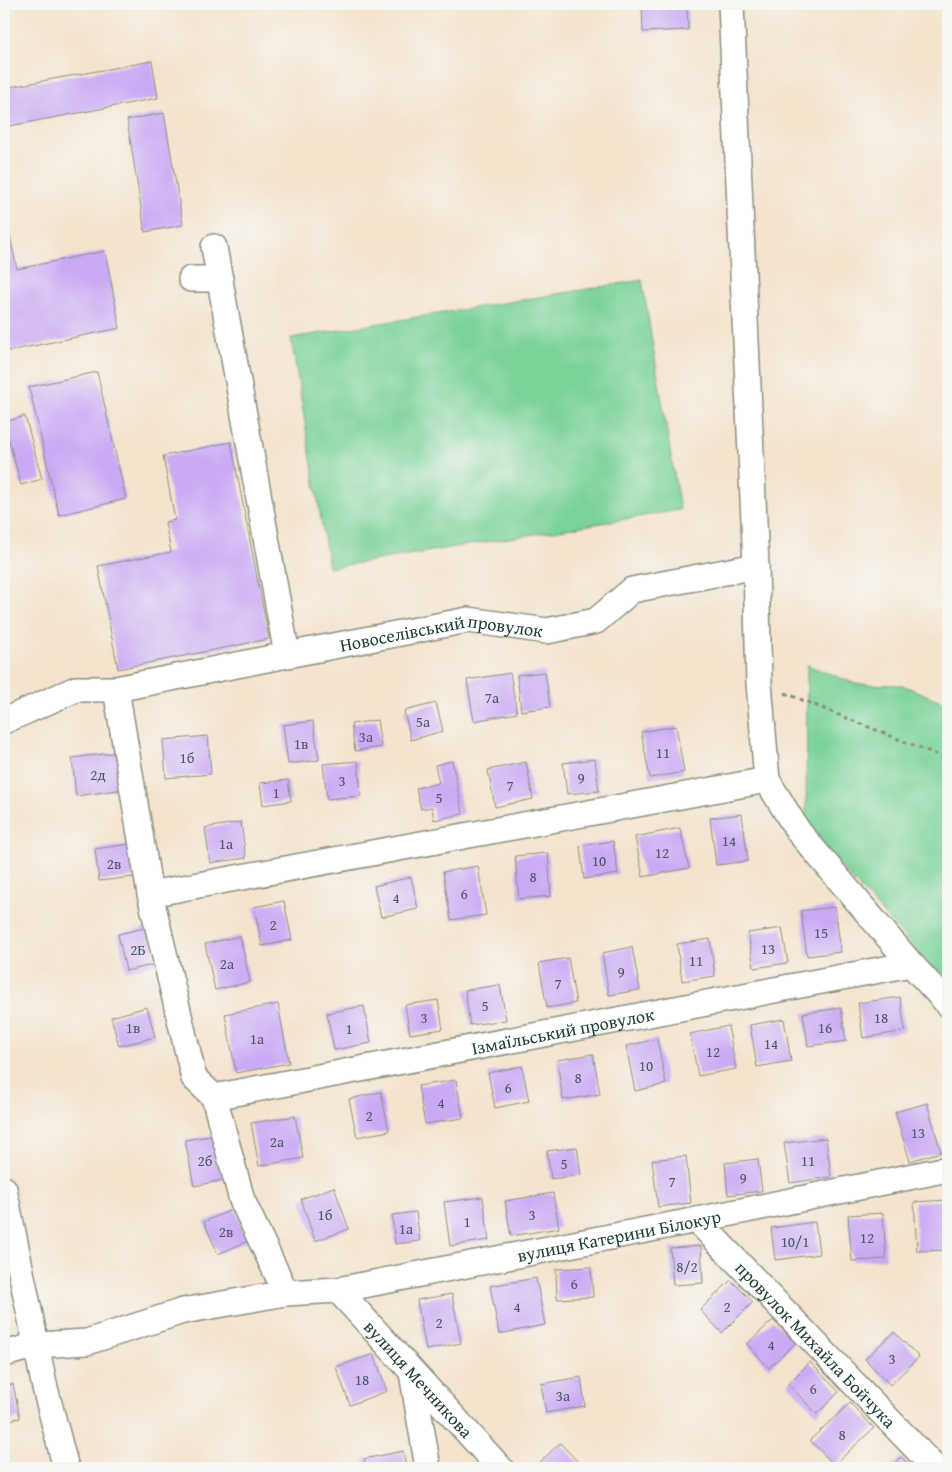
<svg xmlns="http://www.w3.org/2000/svg" width="952" height="1472" font-family="'Gentium Book Plus',serif">
<style>
.green{fill:#79d298;stroke:#4c8866}
.building{fill:#caaaf4}
.lines{fill:none;stroke-linecap:round;stroke-linejoin:round}
.minor-casing{stroke:#8a9080;stroke-width:28}
.path{stroke:#8a9080;stroke-width:3;stroke-dasharray:4 4;stroke-linecap:butt}
.minor{stroke:#fff;stroke-width:25}
.labels{text-anchor:middle;dominant-baseline:central;stroke-width:4;stroke-linejoin:round;paint-order:stroke}
.number-label{font-size:15px;fill:#4a5864}
.street-label{font-size:18px;fill:#1f3d34;stroke:#f6f6f2}
</style>
<rect width="100%" height="100%" fill="#f6f6f2"/>
<filter id="ink" filterUnits="userSpaceOnUse"><feTurbulence type="fractalNoise" baseFrequency=".02" numOctaves="2"/><feDisplacementMap in="SourceGraphic" scale="10" xChannelSelector="R" yChannelSelector="G"/><feConvolveMatrix kernelMatrix="1 2 1 2 8 2 1 2 1" color-interpolation-filters="sRGB"/></filter>
<filter id="wash" filterUnits="userSpaceOnUse"><feTurbulence type="fractalNoise" baseFrequency=".0096" numOctaves="4" result="noise"/><feDisplacementMap in="SourceGraphic" scale="20" xChannelSelector="R" yChannelSelector="G"/><feGaussianBlur stdDeviation="1.12" result="paint"/><feColorMatrix in="noise" values="0 0 0 0 0 0 0 0 0 0 0 0 0 0 0 0 0 1.4 0 .05"/><feComposite in="paint" operator="in"/></filter>
<g filter="url(#wash)">
<rect width="100%" height="100%" fill="#f4e3cd"/>
<!-- green -->
<path class="green" d="M642 280 680 510 329 568 291 338Z
M807 665 856 684 902 685 948 704V985L806 829Z"/>
<g id="blocks">
<!-- building -->
<path class="building" d="M642 4H687L688 30 643 32Z
M152 61 158 98 4 127V88Z
M164 113 183 225 145 232 127 120Z
M4 208 17 269 105 251 120 328 4 352Z
M97 372 126 499 59 515 29 387Z
M25 416 42 479 21 485 4 422Z
M231 442 269 639 118 669 98 566 171 552 165 522 175 520 163 456Z
M545 672 550 707 521 711 517 675Z
M510 673 517 713 474 721 467 680Z
M436 703 443 731 411 740 404 711Z
M377 720 381 747 355 751 351 724Z
M313 721 319 760 288 764 283 725Z
M676 726 684 772 650 778 641 732Z
M208 736 211 774 166 778 163 740Z
M119 752 124 789 76 796 72 758Z
M595 759 599 791 567 794 563 763Z
M358 761 361 796 327 799 323 764Z
M452 761 463 814 434 820 432 807 421 809 416 788 439 783 435 765Z
M526 762 533 799 495 807 488 770Z
M288 780 291 801 263 805 260 783Z
M742 814 748 861 716 865 710 818Z
M241 822 246 858 210 863 205 828Z
M680 828 689 868 643 877 635 837Z
M613 841 618 874 584 879 580 846Z
M130 844 134 877 99 881 95 849Z
M548 853 551 896 519 899 515 856Z
M478 866 486 915 451 920 443 872Z
M411 877 418 909 381 917 374 886Z
M284 901 292 940 262 946 254 907Z
M835 907 841 952 807 956 801 911Z
M149 927 157 964 126 971 118 934Z
M782 928 788 963 754 968 748 933Z
M240 936 250 982 215 990 205 944Z
M710 939 715 976 682 981 677 944Z
M632 947 640 990 609 995 602 953Z
M568 958 576 1003 547 1008 539 963Z
M500 985 506 1020 470 1025 465 990Z
M900 997 905 1031 863 1038 858 1003Z
M438 1000 443 1029 410 1034 405 1005Z
M278 1004 289 1063 236 1073 225 1014Z
M364 1006 371 1043 334 1050 327 1013Z
M147 1007 155 1037 119 1046 111 1017Z
M841 1008 846 1041 808 1046 803 1013Z
M784 1019 791 1061 757 1067 750 1025Z
M728 1026 736 1069 698 1076 690 1034Z
M657 1039 666 1084 635 1091 626 1046Z
M593 1054 600 1094 563 1100 557 1060Z
M522 1066 529 1101 495 1108 488 1073Z
M456 1080 463 1118 425 1124 418 1086Z
M381 1092 389 1131 357 1137 349 1099Z
M927 1103 941 1152 910 1161 895 1112Z
M295 1116 303 1158 259 1166 251 1123Z
M215 1135 224 1180 194 1186 185 1140Z
M826 1138 831 1177 790 1183 784 1143Z
M577 1147 581 1175 551 1179 547 1151Z
M686 1156 691 1203 658 1207 652 1160Z
M758 1159 762 1191 728 1195 725 1163Z
M334 1187 349 1229 315 1241 301 1199Z
M553 1193 559 1228 511 1236 505 1201Z
M483 1197 489 1240 450 1246 444 1202Z
M948 1200V1250L917 1251 914 1202Z
M235 1208 248 1241 218 1254 204 1222Z
M416 1212 420 1241 395 1244 392 1215Z
M883 1213 886 1259 852 1261 848 1215Z
M815 1222 819 1254 775 1260 771 1228Z
M701 1246 703 1283 673 1285 670 1248Z
M591 1267 593 1297 557 1299 556 1269Z
M536 1278 545 1325 499 1334 490 1286Z
M731 1280 753 1302 722 1333 700 1310Z
M452 1294 461 1343 426 1350 417 1300Z
M773 1320 795 1343 769 1368 747 1344Z
M894 1332 919 1357 890 1385 865 1359Z
M374 1354 387 1391 350 1405 336 1367Z
M810 1362 839 1392 817 1414 788 1384Z
M581 1377 585 1406 546 1413 541 1384Z
M13 1384 20 1418 4 1421V1386Z
M850 1403 874 1428 834 1465 810 1440Z
M560 1443 582 1466 579 1468H540L537 1465Z
M403 1451 406 1468H366L364 1459Z
M901 1457 912 1468H889Z"/>
</g>
</g>
<g filter="url(#ink)">
<use href="#blocks" fill-opacity="0" stroke="#8a9080" stroke-width="1"/>
<g class="lines">
<!-- minor casing -->
<g class="minor-casing">
<g id="minor">
<path d="M731 4 756 566 759 683 767 780 798 831 911 964 948 1004"/>
<path d="M214 247 287 655"/>
<path d="M191 279H220"/>
<path d="M116 689 150 894 194 1078 214 1097 242 1200 286 1293"/>
<path id="s1" d="M4 721 76 689H116L287 655 468 620 547 631 596 621 632 590 756 566"/>
<path d="M150 894 767 780"/>
<path id="s2" d="M214 1097 911 964"/>
<path d="M4 1189 45 1388 66 1468"/>
<path id="s3" d="M697 1220 935 1468"/>
<path id="s4" d="M338 1290 500 1468"/>
<path id="s5" d="M4 1354 37 1345 87 1342 183 1311 286 1293 338 1290 697 1220 948 1169"/>
<path d="M412 1373 428 1468"/>
</g>
</g>
<!-- path -->
<path class="path" d="M785 693 948 759"/>
<!-- minor -->
<use href="#minor" class="minor"/>
</g>
</g>
<g class="labels">
<!-- number labels -->
<g class="number-label">
<text x="492" y="697">7а</text>
<text x="423" y="721">5а</text>
<text x="366" y="736">3а</text>
<text x="301" y="743">1в</text>
<text x="663" y="752">11</text>
<text x="187" y="757">1б</text>
<text x="98" y="774">2д</text>
<text x="581" y="777">9</text>
<text x="342" y="780">3</text>
<text x="510" y="785">7</text>
<text x="276" y="792">1</text>
<text x="439" y="797">5</text>
<text x="729" y="840">14</text>
<text x="226" y="843">1а</text>
<text x="662" y="852">12</text>
<text x="599" y="860">10</text>
<text x="114" y="863">2в</text>
<text x="533" y="876">8</text>
<text x="464" y="893">6</text>
<text x="396" y="897">4</text>
<text x="273" y="924">2</text>
<text x="821" y="932">15</text>
<text x="768" y="948">13</text>
<text x="138" y="949">2Б</text>
<text x="696" y="960">11</text>
<text x="227" y="963">2а</text>
<text x="621" y="971">9</text>
<text x="558" y="983">7</text>
<text x="485" y="1005">5</text>
<text x="424" y="1017">3</text>
<text x="881" y="1017">18</text>
<text x="133" y="1027">1в</text>
<text x="825" y="1027">16</text>
<text x="349" y="1028">1</text>
<text x="257" y="1038">1а</text>
<text x="771" y="1043">14</text>
<text x="713" y="1051">12</text>
<text x="646" y="1065">10</text>
<text x="578" y="1077">8</text>
<text x="508" y="1087">6</text>
<text x="441" y="1102">4</text>
<text x="369" y="1115">2</text>
<text x="918" y="1132">13</text>
<text x="277" y="1141">2а</text>
<text x="205" y="1160">2б</text>
<text x="808" y="1160">11</text>
<text x="564" y="1163">5</text>
<text x="743" y="1177">9</text>
<text x="672" y="1181">7</text>
<text x="325" y="1214">1б</text>
<text x="532" y="1214">3</text>
<text x="467" y="1221">1</text>
<text x="406" y="1228">1а</text>
<text x="226" y="1231">2в</text>
<text x="867" y="1237">12</text>
<text x="795" y="1241">10/1</text>
<text x="687" y="1266">8/2</text>
<text x="574" y="1283">6</text>
<text x="517" y="1306">4</text>
<text x="727" y="1306">2</text>
<text x="439" y="1322">2</text>
<text x="771" y="1344">4</text>
<text x="892" y="1358">3</text>
<text x="362" y="1379">18</text>
<text x="813" y="1388">6</text>
<text x="563" y="1395">3а</text>
<text x="842" y="1434">8</text>
</g>
<!-- street labels -->
<g class="street-label">
<text stroke="none"><textPath href="#s1" startOffset="450">Новоселівський провулок</textPath></text>
<text stroke="none"><textPath href="#s2" startOffset="355">Ізмаїльський провулок</textPath></text>
<text stroke="none"><textPath href="#s5" startOffset="628">вулиця Катерини Білокур</textPath></text>
<text stroke="none"><textPath href="#s3" startOffset="172">провулок Михайла Бойчука</textPath></text>
<text stroke="none"><textPath href="#s4" startOffset="120">вулиця Мечникова</textPath></text>
</g>
</g>
<!-- margin -->
<rect width="952" height="1472" fill="none" stroke="#f6f6f2" stroke-width="20"/>
</svg>
